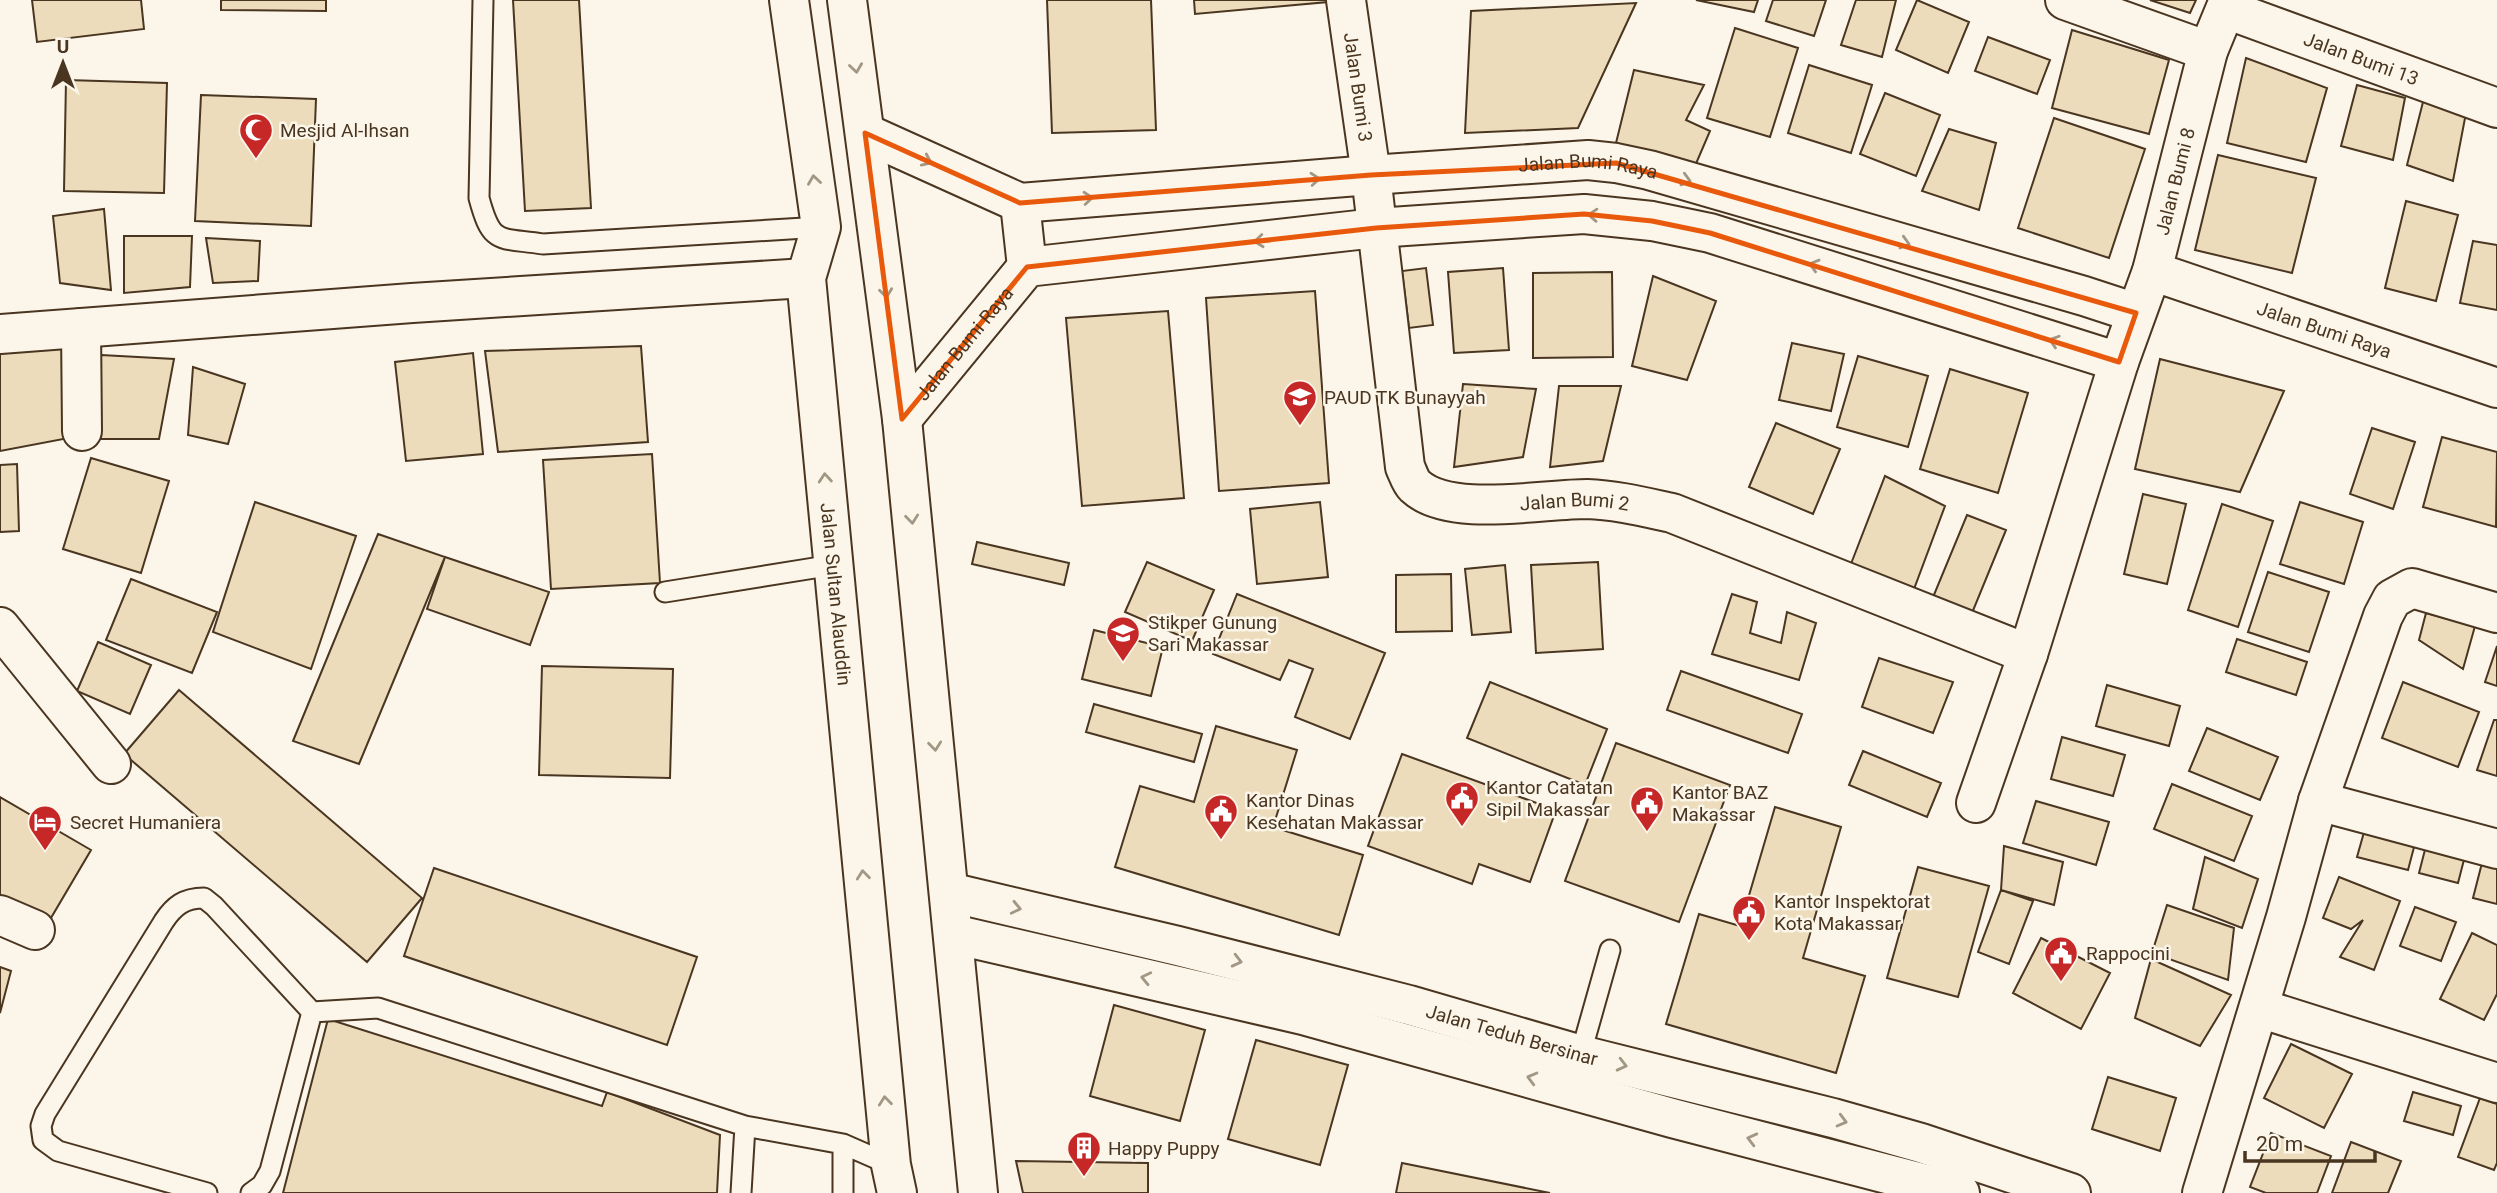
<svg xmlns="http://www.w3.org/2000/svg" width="2497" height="1193" font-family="Roboto,sans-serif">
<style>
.building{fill:#ecdcbc;stroke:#4a3520;stroke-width:2}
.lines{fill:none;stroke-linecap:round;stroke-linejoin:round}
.lane-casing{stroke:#4a3520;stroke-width:23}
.street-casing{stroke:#4a3520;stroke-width:42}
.highway-casing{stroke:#4a3520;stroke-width:42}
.lane{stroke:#fbf6e9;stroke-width:19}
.street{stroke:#fbf6e9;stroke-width:38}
.highway{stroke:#fbf6e9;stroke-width:38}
.oneway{stroke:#a29684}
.marked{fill:none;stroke:#e8590c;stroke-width:5;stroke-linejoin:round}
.labels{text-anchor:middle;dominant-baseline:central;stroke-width:5;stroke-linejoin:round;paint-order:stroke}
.street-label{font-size:19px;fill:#4a3520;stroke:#fbf6e9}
.poi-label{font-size:19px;fill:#4a3520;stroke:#fbf6e9;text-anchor:start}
</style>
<rect width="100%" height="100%" fill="#fbf6e9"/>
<!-- building -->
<path class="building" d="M32 0H141L144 29 37 42Z
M221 0H326V11L221 10Z
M513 0H579L591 208 525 211Z
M1047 0H1151L1156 130 1052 133Z
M1194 0H1328V2L1195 14Z
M1696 0H1758L1754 12Z
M1773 0H1826L1814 36 1766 21Z
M1856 0H1896L1882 57 1841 45Z
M1917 0 1969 22 1948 73 1896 50Z
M2150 0H2196L2190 13Z
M1636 3 1578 128 1465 133 1471 11Z
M1735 28 1798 48 1770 137 1707 118Z
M2072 30 2169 60 2149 134 2052 108Z
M1988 37 2050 60 2037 94 1975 71Z
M2246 58 2327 88 2306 162 2227 143Z
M1809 65 1872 85 1851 153 1788 133Z
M1634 70 1704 85 1686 120 1710 131 1695 166 1616 143Z
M66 80 167 83 164 193 64 191Z
M2357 85 2405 98 2393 160 2341 146Z
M1885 93 1940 115 1916 176 1860 154Z
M201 95 316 99 311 226 195 221Z
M2424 98 2466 113 2453 181 2407 165Z
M2054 118 2145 149 2109 258 2018 228Z
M1949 129 1996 143 1979 210 1922 191Z
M2218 155 2316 178 2292 273 2195 250Z
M2406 201 2458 215 2436 301 2385 288Z
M104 209 111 290 60 283 53 216Z
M124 236H192L190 287 124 293Z
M206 238 260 241 258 281 213 283Z
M2473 241 2497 245V310L2460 303Z
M1426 268 1433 325 1409 328 1402 271Z
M1503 268 1509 350 1454 353 1448 272Z
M1612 272 1613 357 1533 358V273Z
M1653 276 1716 301 1687 380 1632 366Z
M1315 291 1329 483 1219 491 1206 298Z
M1168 311 1184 498 1082 506 1066 318Z
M1792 343 1844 354 1831 411 1779 400Z
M78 346 74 437 0 451V351Z
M641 346 648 442 498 452 485 351Z
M473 353 483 454 406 461 395 362Z
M101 355 174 359 159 439H101Z
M1858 356 1928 376 1908 447 1837 427Z
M2160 359 2284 391 2240 492 2135 469Z
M193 367 245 384 228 444 188 435Z
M1950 369 2028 393 1998 493 1920 469Z
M1463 384 1536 389 1523 457 1454 467Z
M1559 386H1621L1603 461 1550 467Z
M1776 423 1840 449 1813 514 1749 487Z
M2372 428 2415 442 2393 509 2350 494Z
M2442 437 2497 452 2496 527 2423 507Z
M652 454 660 583 551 589 543 460Z
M91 458 169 481 141 573 63 549Z
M17 464 19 531 0 532V465Z
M1885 476 1945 506 1914 589 1849 569Z
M2143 494 2186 504 2167 584 2124 574Z
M255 502 356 536 311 669 213 632Z
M1320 502 1328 577 1257 584 1250 509Z
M2300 502 2363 522 2344 584 2280 564Z
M2222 504 2273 521 2238 627 2188 610Z
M1967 515 2006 530 1970 618 1931 602Z
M378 534 445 557 359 764 293 741Z
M977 542 1069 563 1064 585 972 564Z
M445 557 549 592 530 645 427 609Z
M1147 562 1214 590 1192 641 1125 612Z
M1598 562 1603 649 1536 653 1531 565Z
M1505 565 1511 632 1472 635 1465 569Z
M2268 572 2329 592 2309 652 2248 632Z
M1451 574 1452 631 1396 632V575Z
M131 579 217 612 192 673 106 640Z
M1237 594 1385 653 1350 739 1295 717 1313 669 1289 660 1280 680 1213 654Z
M1732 594 1757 602 1750 633 1781 643 1787 612 1816 623 1799 680 1712 654Z
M2426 613 2475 626 2463 669 2419 640Z
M1094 630 1163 647 1151 696 1082 679Z
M2237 639 2307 662 2296 695 2226 672Z
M98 642 151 665 130 714 77 691Z
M2497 646V686L2485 682Z
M1879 658 1953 682 1933 733 1862 707Z
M542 666 673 669 670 778 539 775Z
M1681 671 1802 714 1788 753 1667 710Z
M1490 682 1607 729 1585 785 1467 738Z
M2403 682 2479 712 2458 767 2382 738Z
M2107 685 2180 706 2169 746 2096 726Z
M179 690 422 898 367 962 124 754Z
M1094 704 1202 734 1194 762 1086 732Z
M2494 720H2497V776L2477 770Z
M1216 726 1297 750 1273 827 1363 855 1339 935 1115 867 1140 786 1194 802Z
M2207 728 2278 757 2260 800 2189 771Z
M2062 737 2125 755 2113 796 2051 779Z
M1616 743 1730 785 1679 922 1565 881Z
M1863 751 1941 783 1927 817 1849 785Z
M1402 754 1556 810 1530 882 1479 864 1472 884 1368 846Z
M2172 784 2252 816 2234 861 2154 829Z
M0 797 91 850 45 928 0 901Z
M2036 801 2109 822 2096 865 2023 843Z
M1775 807 1841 827 1803 958 1865 976 1836 1073 1666 1024 1699 914 1740 926Z
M2368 818 2418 832 2408 870 2357 857Z
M2428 838 2467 848 2458 883 2419 873Z
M2004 846 2063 862 2054 905 2001 890Z
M2205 857 2258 879 2242 928 2193 909Z
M2483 859 2497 862V904L2473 898Z
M1918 867 1989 886 1958 997 1887 978Z
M434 868 697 957 667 1045 404 956Z
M2339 877 2400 901 2374 970 2340 957 2363 920 2351 929 2323 918Z
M2001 890 2033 901 2009 964 1978 952Z
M2167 905 2234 928 2228 980 2152 953Z
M2415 907 2456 922 2441 961 2400 946Z
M2472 933 2497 945V994L2484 1020 2440 999Z
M2041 938 2110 973 2081 1029 2013 993Z
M2151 959 2231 995 2200 1046 2135 1018Z
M0 967 11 971 0 1013Z
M1114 1005 1205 1030 1180 1121 1090 1096Z
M328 1019 602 1106 607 1092 720 1135 717 1193H283Z
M1256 1040 1348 1065 1320 1165 1228 1139Z
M2291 1044 2352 1074 2324 1128 2264 1098Z
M2108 1077 2176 1098 2160 1151 2092 1129Z
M2413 1092 2461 1106 2453 1135 2404 1121Z
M2480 1098 2497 1104V1163L2494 1170 2458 1157Z
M2271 1133 2331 1156 2317 1193H2266L2250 1187Z
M2351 1142 2401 1161 2388 1193H2332Z
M1016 1161 1148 1163V1193H1023Z
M1402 1163 1550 1193H1396Z"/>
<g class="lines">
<!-- lane casing -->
<g class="lane-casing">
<path id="lane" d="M483 0 479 198C492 246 498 237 543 244L821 227
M665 592 833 565
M1579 1060 1610 950
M843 1144V1193
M207 1193 58 1151 43 1140 41 1126 45 1114 164 921C174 906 184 898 204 898L214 906 312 1012 378 1008 745 1126 843 1144 891 1165
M251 1193 262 1185 270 1171 312 1012
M741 1193 745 1126"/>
</g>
<!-- street casing -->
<g class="street-casing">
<g id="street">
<path id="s1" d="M1346 0 1371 175 1405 467C1408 473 1410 481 1415 486 1449 518 1541 499 1587 499 1616 500 1644 507 1672 513L2028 654"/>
<path d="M2065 0 2208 51"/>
<path id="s2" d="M2226 9 2497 108"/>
<path id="s3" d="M865 133 1020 203 1371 175 1588 160 1616 163 1649 170 2084 296 2136 313"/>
<path d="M1020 203 1027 267"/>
<path id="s4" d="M2152 271 2497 388"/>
<path d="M81 328 82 431"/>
<path d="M0 334 412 303 806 278"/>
<path id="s5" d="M902 419 1027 267 1376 228 1584 214 1652 221 1710 233 2119 362"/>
<path d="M0 627 111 764"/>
<path d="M2318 801 2497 849"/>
<path id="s6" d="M1976 803 2028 654 2119 362 2152 271 2208 51 2229 0"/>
<path id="s7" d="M949 892 1178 946 1409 1005 1581 1055 1833 1118 1921 1143 2071 1193"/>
<path d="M0 915 35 930"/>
<path d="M953 934 1303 1015 1672 1118 1960 1193"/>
<path d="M2259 1008 2497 1083"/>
<path d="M2202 1193 2286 917 2318 801 2383 616 2392 599 2412 588 2497 613"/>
</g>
</g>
<!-- highway casing -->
<g class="highway-casing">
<g id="highway">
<path id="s8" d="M789 0 821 227 806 278 891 1165 897 1193"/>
<path d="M847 0 902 419 978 1193"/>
</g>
</g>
<!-- lane -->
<use href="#lane" class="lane"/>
<!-- street -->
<use href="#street" class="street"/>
<!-- highway -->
<use href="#highway" class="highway"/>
</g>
<!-- one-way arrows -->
<defs><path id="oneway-chevron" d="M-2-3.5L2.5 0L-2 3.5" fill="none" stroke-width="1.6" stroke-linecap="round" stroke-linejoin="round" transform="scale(1.75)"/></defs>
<g class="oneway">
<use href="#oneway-chevron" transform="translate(856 68) rotate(82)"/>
<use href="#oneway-chevron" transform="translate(927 161) rotate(24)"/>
<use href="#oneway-chevron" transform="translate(1315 179) rotate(-5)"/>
<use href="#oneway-chevron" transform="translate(814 180) rotate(-98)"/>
<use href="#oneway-chevron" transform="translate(1686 180) rotate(16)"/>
<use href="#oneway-chevron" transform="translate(1088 198) rotate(-5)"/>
<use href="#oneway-chevron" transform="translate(1593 215) rotate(-176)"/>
<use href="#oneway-chevron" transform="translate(1259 241) rotate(174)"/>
<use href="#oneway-chevron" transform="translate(1905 243) rotate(16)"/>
<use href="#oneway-chevron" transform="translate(1814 265) rotate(-163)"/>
<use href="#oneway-chevron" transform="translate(886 293) rotate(83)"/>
<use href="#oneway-chevron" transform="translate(2054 341) rotate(-162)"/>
<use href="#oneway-chevron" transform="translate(825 478) rotate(-95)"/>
<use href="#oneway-chevron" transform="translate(912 519) rotate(84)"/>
<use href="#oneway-chevron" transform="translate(935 746) rotate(84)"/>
<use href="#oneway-chevron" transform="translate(863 875) rotate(-96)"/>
<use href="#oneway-chevron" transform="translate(1016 908) rotate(13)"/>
<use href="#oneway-chevron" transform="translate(1237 961) rotate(14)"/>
<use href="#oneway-chevron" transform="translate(1146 978) rotate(-167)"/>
<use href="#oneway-chevron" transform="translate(1622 1065) rotate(14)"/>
<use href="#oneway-chevron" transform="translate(1532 1078) rotate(-165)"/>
<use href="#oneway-chevron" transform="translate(885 1101) rotate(-96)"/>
<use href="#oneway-chevron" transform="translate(1842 1121) rotate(15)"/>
<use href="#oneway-chevron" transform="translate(1752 1139) rotate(-166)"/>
</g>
<!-- marked area -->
<path class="marked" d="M865 133 1020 203 1371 175 1616 163 2136 313 2119 362 1710 233 1652 221 1584 214 1376 228 1027 267 902 419Z"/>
<!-- icons -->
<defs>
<g id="mosque-pin" transform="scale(1.75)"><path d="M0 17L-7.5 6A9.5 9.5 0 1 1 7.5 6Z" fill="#c62828" stroke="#fbf6e9"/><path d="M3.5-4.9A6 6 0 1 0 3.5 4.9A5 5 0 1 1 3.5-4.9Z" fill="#fff"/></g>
<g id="school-pin" transform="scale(1.75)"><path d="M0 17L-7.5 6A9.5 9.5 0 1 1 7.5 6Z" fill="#c62828" stroke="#fbf6e9"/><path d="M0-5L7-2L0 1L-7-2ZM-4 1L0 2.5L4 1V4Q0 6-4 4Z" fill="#fff"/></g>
<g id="university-pin" transform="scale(1.75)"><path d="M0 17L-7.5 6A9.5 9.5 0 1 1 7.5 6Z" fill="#c62828" stroke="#fbf6e9"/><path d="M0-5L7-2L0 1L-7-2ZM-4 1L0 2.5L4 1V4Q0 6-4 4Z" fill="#fff"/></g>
<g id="civic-pin" transform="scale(1.75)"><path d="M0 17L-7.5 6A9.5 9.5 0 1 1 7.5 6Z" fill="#c62828" stroke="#fbf6e9"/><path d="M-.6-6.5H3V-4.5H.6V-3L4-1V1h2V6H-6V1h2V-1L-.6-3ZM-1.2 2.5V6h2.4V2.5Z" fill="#fff"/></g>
<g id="hotel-pin" transform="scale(1.75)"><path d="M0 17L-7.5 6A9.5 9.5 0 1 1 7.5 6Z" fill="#c62828" stroke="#fbf6e9"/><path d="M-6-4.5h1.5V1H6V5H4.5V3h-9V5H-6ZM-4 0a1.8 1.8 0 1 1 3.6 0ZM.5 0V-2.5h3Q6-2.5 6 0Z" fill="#fff"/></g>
<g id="building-pin" transform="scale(1.75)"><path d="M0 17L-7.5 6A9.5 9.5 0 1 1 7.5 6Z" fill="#c62828" stroke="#fbf6e9"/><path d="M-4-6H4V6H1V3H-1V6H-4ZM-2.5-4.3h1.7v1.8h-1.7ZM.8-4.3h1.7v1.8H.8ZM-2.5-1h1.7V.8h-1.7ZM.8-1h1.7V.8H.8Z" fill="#fff"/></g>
</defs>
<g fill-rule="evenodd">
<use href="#mosque-pin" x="256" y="130"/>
<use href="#school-pin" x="1300" y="397"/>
<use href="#university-pin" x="1123" y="633"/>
<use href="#civic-pin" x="1462" y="798"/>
<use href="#civic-pin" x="1647" y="803"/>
<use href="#civic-pin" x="1221" y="811"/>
<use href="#hotel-pin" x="45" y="822"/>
<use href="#civic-pin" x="1749" y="912"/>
<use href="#civic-pin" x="2061" y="953"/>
<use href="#building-pin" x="1084" y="1148"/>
</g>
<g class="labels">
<!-- street labels -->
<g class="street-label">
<text stroke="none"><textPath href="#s2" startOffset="144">Jalan Bumi 13</textPath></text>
<text stroke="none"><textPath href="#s1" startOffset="88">Jalan Bumi 3</textPath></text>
<text stroke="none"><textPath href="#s3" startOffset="740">Jalan Bumi Raya</textPath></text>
<text stroke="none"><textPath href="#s6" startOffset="653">Jalan Bumi 8</textPath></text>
<text stroke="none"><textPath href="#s4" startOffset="182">Jalan Bumi Raya</textPath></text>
<text stroke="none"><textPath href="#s5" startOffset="98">Jalan Bumi Raya</textPath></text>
<text stroke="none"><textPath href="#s1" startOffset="656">Jalan Bumi 2</textPath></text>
<text stroke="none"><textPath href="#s8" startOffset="600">Jalan Sultan Alauddin</textPath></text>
<text stroke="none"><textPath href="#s7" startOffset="581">Jalan Teduh Bersinar</textPath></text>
</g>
<!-- poi labels -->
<g class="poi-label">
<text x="280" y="130">Mesjid Al-Ihsan</text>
<text x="1324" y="397">PAUD TK Bunayyah</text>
<text x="1148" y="622">Stikper Gunung<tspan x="1148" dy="22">Sari Makassar</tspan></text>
<text x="1486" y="787">Kantor Catatan<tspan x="1486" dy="22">Sipil Makassar</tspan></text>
<text x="1672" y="792">Kantor BAZ<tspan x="1672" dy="22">Makassar</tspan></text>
<text x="1246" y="800">Kantor Dinas<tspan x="1246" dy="22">Kesehatan Makassar</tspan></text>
<text x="70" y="822">Secret Humaniera</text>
<text x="1774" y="901">Kantor Inspektorat<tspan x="1774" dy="22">Kota Makassar</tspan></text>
<text x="2086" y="953">Rappocini</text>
<text x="1108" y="1148">Happy Puppy</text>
</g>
</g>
<!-- north arrow -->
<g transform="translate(63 63)" stroke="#fbf6e9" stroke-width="5" paint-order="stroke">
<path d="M0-5L12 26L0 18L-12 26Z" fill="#4a3520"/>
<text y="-10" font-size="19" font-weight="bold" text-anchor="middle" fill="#4a3520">U</text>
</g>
<!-- scale -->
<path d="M2245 1151v10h130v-10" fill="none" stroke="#4a3520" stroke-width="3.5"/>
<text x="2256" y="1151" font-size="21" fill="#4a3520" stroke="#fbf6e9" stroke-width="5" paint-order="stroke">20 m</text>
</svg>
